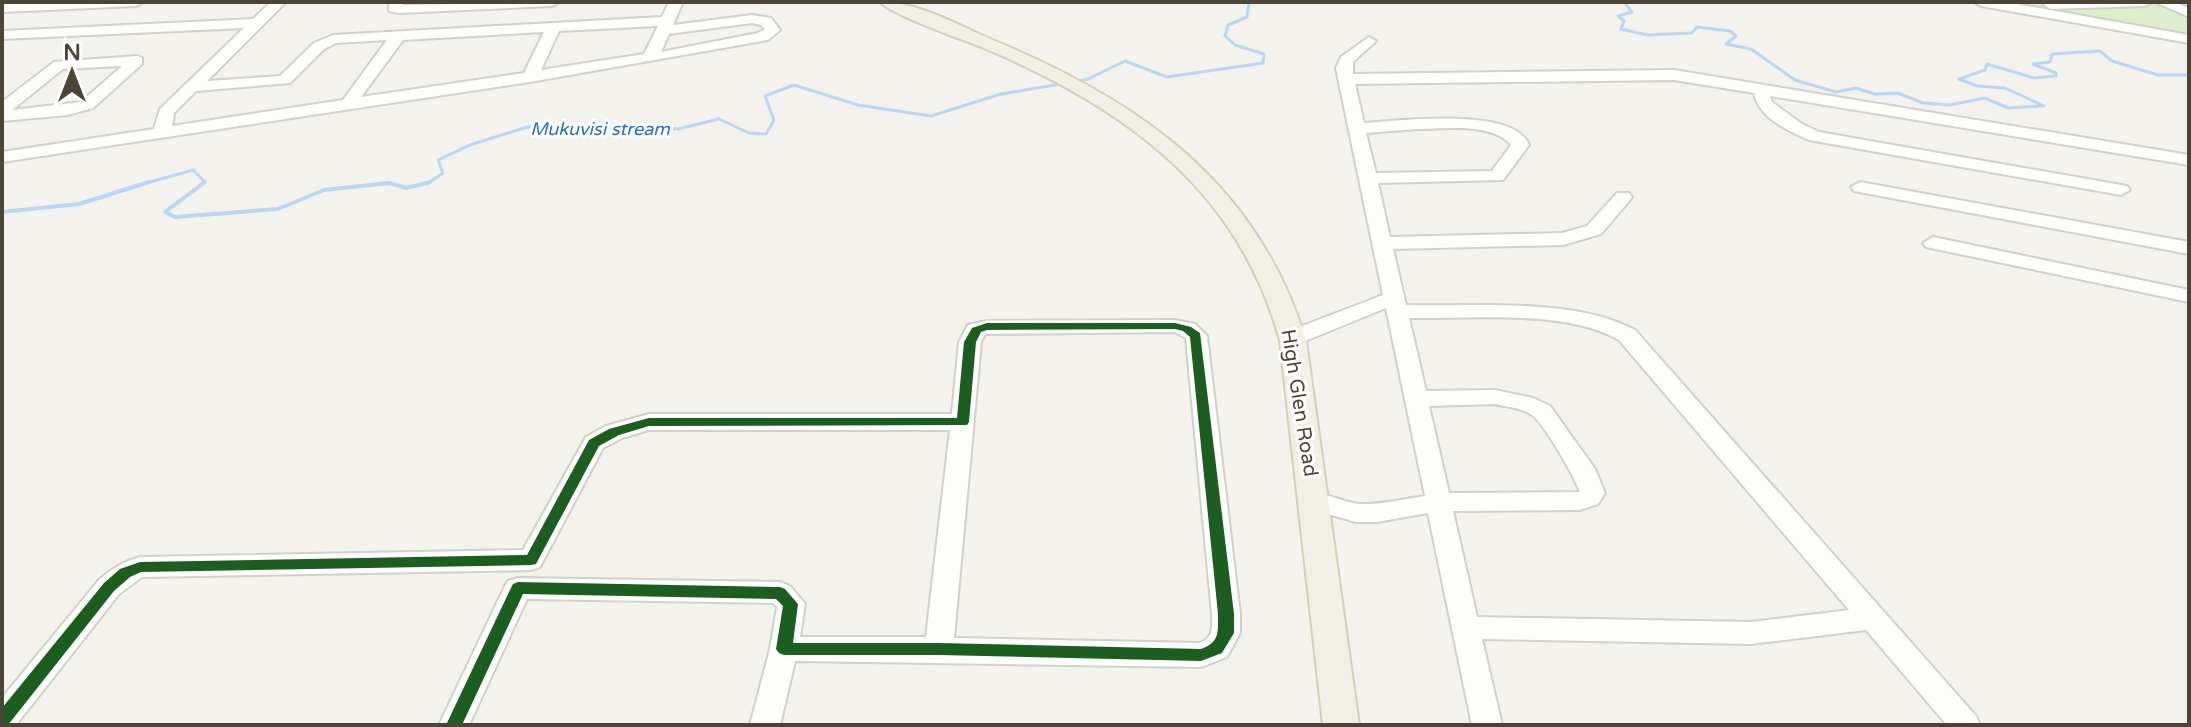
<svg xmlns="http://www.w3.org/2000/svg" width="2191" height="727" font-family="'Varela Round',sans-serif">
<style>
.green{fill:#ddefcc}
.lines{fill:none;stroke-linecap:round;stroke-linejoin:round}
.stream-far1{stroke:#bcd7f3;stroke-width:3}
.stream{stroke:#bcd7f3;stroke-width:4}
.minor-casing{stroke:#d1d0ca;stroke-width:4}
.major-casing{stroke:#d6d0b9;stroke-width:4}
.minor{fill:#fdfdfc;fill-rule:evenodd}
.major{fill:#f2efe4;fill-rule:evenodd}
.cycleway-casing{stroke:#fff;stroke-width:5}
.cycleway{fill:#1b5e20;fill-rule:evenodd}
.labels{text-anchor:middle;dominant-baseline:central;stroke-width:6;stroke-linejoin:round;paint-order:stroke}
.far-water-label{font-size:18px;font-style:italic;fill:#2970bd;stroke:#fff}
.street-label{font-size:20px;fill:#4a4537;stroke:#fff}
</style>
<rect width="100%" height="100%" fill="#f3f2ed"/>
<!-- green -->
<path class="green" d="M1970 2H2189V43Z"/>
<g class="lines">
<!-- stream-far1 -->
<path class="stream-far1" d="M1624 2 1632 12 1618 16 1624 21 1621 29 1647 35 1692 33 1697 27 1730 31 1736 36 1726 44 1751 49 1795 80 1836 92 1856 88 1875 94 1898 93 1923 103 1950 105 1985 98 2008 108 2044 106 2005 88 1977 86 1959 79 1985 70 1987 64 2034 78 2056 76V73L2033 64 2050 62 2052 54 2100 51 2112 61 2158 75H2189
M1074 82 1088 79 1125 61 1167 77 1263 63 1264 54 1235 45 1225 36 1228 25 1247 17 1249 2
M143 184 193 170 205 182 202 184
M378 184H393
M427 184 443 173 438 160 470 145 527 127 678 129 719 119 749 133 766 134 774 120 765 96 794 85 858 105 931 116 1001 94 1061 84"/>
<!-- stream -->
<path class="stream" d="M205 182 165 212 175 217 278 209 324 190 389 183 407 188 430 182
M2 212 79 204 149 182"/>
<!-- minor casing -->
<g class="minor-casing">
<path id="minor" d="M42 2H143L136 6 2 12V4Z
M271 2H286L207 81 280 76 314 43 333 35 662 17 669 2H683L673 25 752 15 771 18 780 30 768 40 530 82 2 162V152L154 129 160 109 244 28 2 39V31L253 19ZM752 23 761 25 765 29 758 33 661 52 669 34ZM658 26 644 54 541 70 559 31ZM544 32 524 73 361 97 403 40ZM387 40 343 100 172 126 174 113 196 91 290 83 324 49 336 43Z
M389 2H403L402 5 559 2 552 6 399 13 389 11Z
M1974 2H2005L2189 35V43L1981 6Z
M2046 2H2152L2145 6 2051 9 2044 5Z
M2155 2H2174L2189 8V17Z
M1369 37 1376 41 1353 62V74L1674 70 2189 155V165L1770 96 1772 102 1802 124 1819 132 2127 186 2130 190 2121 195 1809 140C1788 131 1758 117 1754 93L1674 80 1355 84 1364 123C1398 121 1515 106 1529 145L1503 180 1378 183 1390 237 1562 233 1587 226 1617 193H1629L1632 197 1629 201 1601 234 1563 245 1393 249 1406 305C1476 307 1573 297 1635 330L1976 716 1980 725H1947L1866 630 1751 644 1482 639 1502 725H1472L1428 513 1377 522H1356L1304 507 1300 501 1304 495C1323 489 1341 503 1360 504 1382 505 1403 499 1425 496L1386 308 1300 343 1292 345 1281 338 1284 333 1383 295 1336 68 1341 57ZM1417 129C1444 129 1492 122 1511 145L1492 171 1376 173 1366 133ZM1409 318C1471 319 1566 309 1619 340L1849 610 1751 622 1477 617 1453 511 1580 510 1598 504 1605 493 1595 469 1550 406 1533 398 1495 390 1426 391ZM1495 404C1507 407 1522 408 1532 415 1545 425 1574 476 1580 492L1449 493 1429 406Z
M137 56 142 58V64L93 108 68 115 2 121V102L54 62ZM122 66 81 102 12 110 63 69Z
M1860 182 2189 242V254L1854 191 1851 187Z
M1933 237 2189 290V302L1926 247 1923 243Z
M1175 320 1195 324 1207 336 1240 614V633L1227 657 1201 667 795 661 780 725H750L770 649 777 607 773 603 527 599 469 725H439L504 588 508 581 518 578 780 582 790 586 805 604 800 637H926L950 430H649L622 438 603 448 540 567 531 570 142 577 119 594 16 725H2V698L99 580C113 568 123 562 140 557L523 550 586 437 606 426 649 414H952L959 342 968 325 987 321ZM985 334 1175 332 1186 338 1212 614C1212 627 1214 638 1200 643L954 638 981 342Z"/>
</g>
<!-- major casing -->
<g class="major-casing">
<path id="major" d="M880 2C917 2 954 23 988 38 1136 99 1257 180 1306 341L1359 725H1323L1280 341C1239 191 1128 110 991 51 968 41 893 16 880 2Z"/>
</g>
<!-- minor -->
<use href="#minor" class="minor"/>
<!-- major -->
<use href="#major" class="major"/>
<!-- cycleway casing -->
<g class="cycleway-casing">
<path id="cycleway" d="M987 323H1175L1191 327 1200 333 1234 614V633L1222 653 1201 661 939 655H784L779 653 776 649 783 606 776 599 523 594 462 725H446L511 588 513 584 518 582 780 587 785 589 798 604 793 643H939L1201 649C1220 642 1218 632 1218 614L1190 337 1183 331 1175 329 987 330 981 332 976 342 969 422 967 425 649 426 619 435 599 446 536 564 531 565 141 572 130 577 114 591 8 725H2V708L104 583 120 569 140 562 527 555 589 440 609 429 649 418H957L964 342 972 328Z"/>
</g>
<!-- cycleway -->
<use href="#cycleway" class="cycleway"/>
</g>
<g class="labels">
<!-- far-water labels -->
<g class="far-water-label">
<text x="600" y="129">Mukuvisi stream</text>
</g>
<!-- street labels -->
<g class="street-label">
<text transform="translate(1299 403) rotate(81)">High Glen Road</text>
</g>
</g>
<!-- border -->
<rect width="2191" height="727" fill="none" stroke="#4a4537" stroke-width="8"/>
<!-- north arrow -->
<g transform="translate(72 72)" stroke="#ffffff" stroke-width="6" paint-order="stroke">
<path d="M0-6L14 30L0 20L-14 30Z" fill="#4a4537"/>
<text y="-12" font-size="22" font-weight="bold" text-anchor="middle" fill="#4a4537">N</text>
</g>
</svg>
